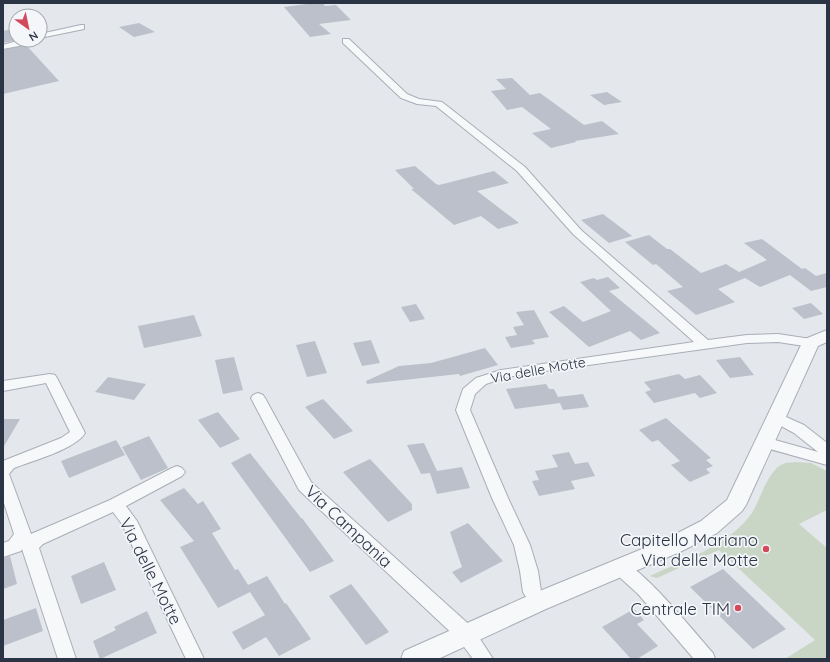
<svg xmlns="http://www.w3.org/2000/svg" width="830" height="662" font-family="Quicksand,sans-serif">
<style>
.green{fill:#c9d6c5}
.building{fill:#bbc0ca}
.lines{fill:none;stroke-linecap:round;stroke-linejoin:round}
.minor-casing{stroke:#a9aeb7;stroke-width:2}
.tertiary-casing{stroke:#a9aeb7;stroke-width:2}
.minor{fill:#f7f8fa;fill-rule:evenodd}
.tertiary{fill:#f7f8fa;fill-rule:evenodd}
.poi-dot{fill:#d1495b;stroke:#f4f6f9;stroke-width:1.5}
.labels{text-anchor:middle;dominant-baseline:central;stroke-width:3.5;stroke-linejoin:round;paint-order:stroke}
.street-label{font-size:14px;fill:#2b3445;stroke:#f4f6f9}
.near-street-label{font-size:17px;fill:#2b3445;stroke:#f4f6f9}
.near-poi-label{font-size:17px;fill:#2b3445;stroke:#f4f6f9;text-anchor:end}
</style>
<rect width="100%" height="100%" fill="#e4e7ec"/>
<!-- green -->
<path class="green" d="M795 462 811 463 827 471V510L799 524 827 548V659H785L815 640 719 550 657 578 650 576C684 560 725 547 749 517 760 504 766 471 783 464 786 462 791 463 795 462Z"/>
<!-- building -->
<path class="building" d="M314 3H323L325 6 336 5 351 20 319 24 331 34 310 37 284 7Z
M139 23 155 32 134 37 119 27Z
M16 28V40L3 43V31Z
M26 45 59 81 3 94V50Z
M512 78 530 95 540 93 584 125 602 121 619 134 575 141 576 142 551 148 532 133 551 129 522 107 507 110 491 91 506 89 496 79Z
M607 92 622 102 604 105 590 95Z
M415 166 436 184 439 185 494 171 509 183 477 191 519 223 498 229 481 216 454 225 411 189H414L395 170Z
M603 214 632 236 609 243 581 220Z
M649 235 667 249H670L701 273 726 264 739 272 767 260 744 243 762 239 802 269 805 268 816 276 827 273V287L811 291 790 275 760 287 745 278 718 289 735 302 696 315 667 291 683 287 656 264 653 265 625 242Z
M608 277 620 288 609 291 660 333 641 340 630 331 589 347 549 312 564 306 583 322 611 311 580 282 594 278 597 280Z
M811 303 823 314 804 319 792 308Z
M416 304 425 319 410 322 401 307Z
M534 310 549 337 532 340 535 344 511 348 505 337 517 335 513 327 524 325 516 312Z
M194 315 202 336 144 348 138 326Z
M371 340 380 363 362 366 353 343Z
M315 341 327 373 307 377 296 345Z
M485 348 498 365 460 376 459 374 367 384 366 381 399 366 431 363Z
M234 357 243 390 223 394 215 360Z
M740 357 754 375 730 378 716 360Z
M679 374 685 379 700 375 717 393 700 398 695 393 654 403 645 392 651 390 644 382Z
M108 377 146 384 134 400 95 392Z
M546 384 549 389H554L558 397 583 394 589 407 563 410 560 403 515 409 506 389Z
M323 399 342 419 353 431 334 439 305 407Z
M218 412 240 439 220 448 198 420Z
M666 418 711 458 706 460 713 466 706 469 710 473 690 482 671 465 680 461 658 440 652 442 639 430Z
M3 419H20L3 448Z
M149 436 168 468 141 480 122 447Z
M116 440 125 455 69 478 61 461Z
M424 443 437 471 462 467 470 488 437 494 430 473 421 474 407 445Z
M569 452 575 464 588 462 595 476 571 481 575 489 539 496 532 481 539 480 535 471 558 467 552 455Z
M250 453 301 518H302L334 561 310 572 231 463Z
M370 459 412 504V510L388 522 343 472Z
M184 488 198 504 203 501 221 529 212 533 235 570 238 569 248 585 267 576 285 604 286 603 311 639 279 656 266 637 243 650 232 632 265 615 250 592 218 608 180 547 194 541 160 500Z
M468 523 503 561 461 583 452 572 462 567 450 532Z
M10 556 17 584 3 589V558Z
M104 562 116 590 81 604 71 576Z
M723 569 786 629 753 649 690 587Z
M351 584 389 632 366 645 329 596Z
M36 608 43 631 3 646V620Z
M634 609 644 620 637 624 658 646 637 659H631L602 627Z
M147 611 157 633 100 659 93 641 116 630 114 627Z"/>
<g class="lines">
<!-- minor casing -->
<g class="minor-casing">
<path id="minor" d="M81 25H84V29L40 38V34Z
M343 39H349L407 94 419 99 442 102 525 167 581 230 708 340 747 335 778 334 811 339 816 340 818 343 816 346 811 347 778 342 747 343 531 373 503 378 486 384 475 394 470 410 508 498 530 545 538 571 541 591 547 602 544 607 538 609 532 607 523 592 520 571 514 545 492 498 456 410 463 389 476 378 501 370 694 342 573 234 517 171 436 106 417 104 401 98 343 43Z
M20 40H29L24 45 3 49V45Z
M50 374 55 375 57 378 85 433C76 449 32 461 14 468L9 474 31 534 110 500 172 468 177 466 182 468 185 472 182 476 126 506 137 521 204 659H186L122 524 113 512 43 544 39 548 76 659H58L22 549 21 551 3 557V543L9 541 14 534 3 500V461L61 438 70 432 46 383 3 391V381Z
M258 393 263 395 265 398 311 482 473 628 493 659H473L459 640 299 490 251 398 253 395Z
M775 412 804 425 827 443V465L759 446 757 442 759 438 764 437 818 452 794 433 770 420 768 417 770 414Z
M621 561C643 568 695 633 713 653L715 659H694L638 594 615 573 612 568 615 563Z"/>
</g>
<!-- tertiary casing -->
<g class="tertiary-casing">
<path id="tertiary" d="M827 330V342L818 346 746 505 742 511 717 533 680 552 546 609 438 659H401L404 651 530 595 664 540 701 521 727 500 802 343 805 339Z"/>
</g>
<!-- minor -->
<use href="#minor" class="minor"/>
<!-- tertiary -->
<use href="#tertiary" class="tertiary"/>
</g>
<!-- markers -->
<g class="poi-dot">
<circle cx="766" cy="549" r="4"/>
<circle cx="738" cy="608" r="4"/>
</g>
<g class="labels">
<!-- street labels -->
<g class="street-label">
<text transform="translate(538 370) rotate(-10)">Via delle Motte</text>
</g>
<!-- near-street labels -->
<g class="near-street-label">
<text transform="translate(349 526) rotate(43)">Via Campania</text>
<text transform="translate(151 571) rotate(63)">Via delle Motte</text>
</g>
<!-- near-poi labels -->
<g class="near-poi-label">
<text x="758" y="539">Capitello Mariano<tspan x="758" dy="20">Via delle Motte</tspan></text>
<text x="730" y="608">Centrale TIM</text>
</g>
</g>
<!-- border -->
<rect width="830" height="662" fill="none" stroke="#2b3445" stroke-width="8"/>
<!-- north arrow -->
<g transform="translate(28 28) rotate(147)"><circle r="19" fill="#f4f6f9" stroke="#a4a8b1"/>
<path d="M0-3L7 15L0 10L-7 15Z" fill="#d1495b"/>
<text y="-6" font-size="11" font-weight="bold" text-anchor="middle" fill="#2b3445">N</text>
</g>
</svg>
